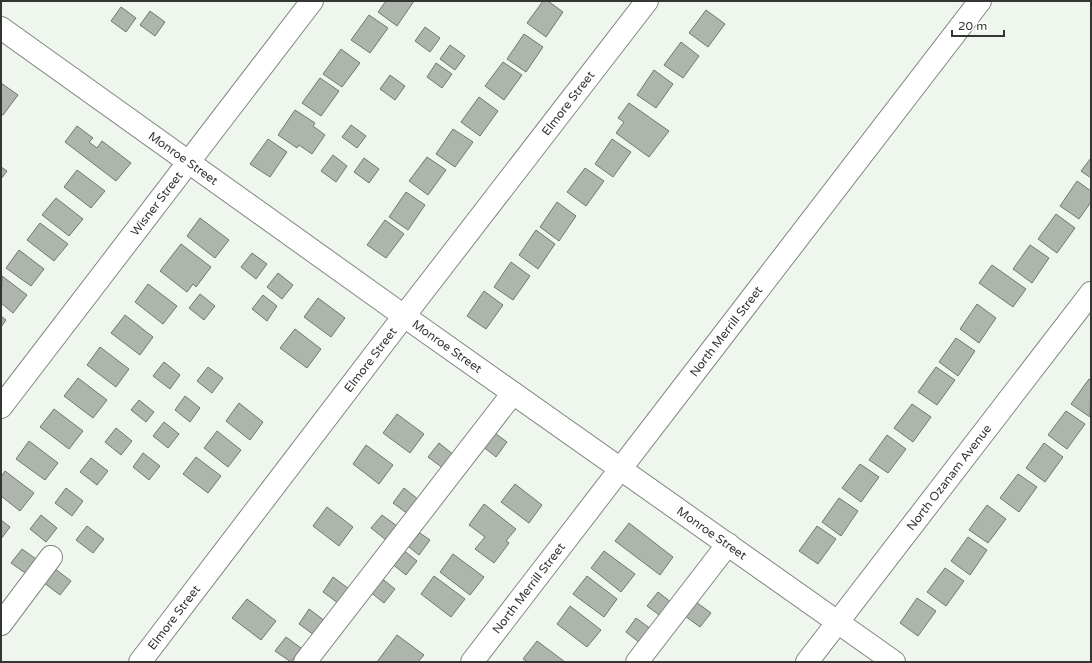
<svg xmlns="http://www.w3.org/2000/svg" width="1092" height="663" font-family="'Varela Round',sans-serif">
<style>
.building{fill:#aeb5ad;stroke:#717870}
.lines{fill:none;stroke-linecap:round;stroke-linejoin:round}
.minor-casing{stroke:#808780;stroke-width:24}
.minor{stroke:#fff;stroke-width:22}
.labels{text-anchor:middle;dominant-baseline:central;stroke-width:3.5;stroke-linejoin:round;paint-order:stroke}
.street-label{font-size:12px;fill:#333633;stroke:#fff}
</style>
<rect width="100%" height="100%" fill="#eef6ed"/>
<!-- building -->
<path class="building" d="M386 1H414L397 26 378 12Z
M543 1H548L563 12 546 37 527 23Z
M121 7 136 18 126 32 111 21Z
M706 10 725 24 708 47 689 33Z
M150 11 165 22 155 36 140 25Z
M369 15 388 28 370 53 351 40Z
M425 27 440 38 430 52 415 41Z
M524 34 543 47 526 72 507 59Z
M681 42 699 56 683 78 664 65Z
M450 45 465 56 455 70 440 59Z
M341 49 360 63 342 87 323 74Z
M503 62 522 75 504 100 485 86Z
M436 63 452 74 442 88 427 77Z
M654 70 673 84 656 108 637 95Z
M390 75 405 86 395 100 380 89Z
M320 78 339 91 321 116 302 103Z
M1 83 18 95 3 115 1 114Z
M479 97 498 111 480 136 461 122Z
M629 103 669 131 649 157 616 133 624 122 618 118Z
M295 110 315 123 313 126 325 135 312 154 299 145 297 148 278 135Z
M351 125 366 136 357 148 342 137Z
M77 126 93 138 89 142 97 148 102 141 131 163 116 181 65 142Z
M453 129 473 142 455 167 436 154Z
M268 139 287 152 270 177 250 164Z
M612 139 631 152 613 177 595 164Z
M333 155 347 166 336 182 321 171Z
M427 157 446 170 428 195 409 181Z
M364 158 379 169 369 183 354 172Z
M1091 158V178L1081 171Z
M1 167 7 171 1 179Z
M585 168 604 181 586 206 567 192Z
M77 170 105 191 91 208 64 187Z
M1077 181 1091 191V202L1079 219 1060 206Z
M406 192 425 205 408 230 389 217Z
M56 198 83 219 69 236 42 215Z
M557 202 576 216 559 241 540 227Z
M1056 214 1075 228 1057 253 1038 239Z
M200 218 229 240 215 258 187 236Z
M385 220 404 234 386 258 367 245Z
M40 223 68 244 54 261 27 240Z
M536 230 555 244 538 269 519 255Z
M181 244 211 267 196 287 193 284 187 292 160 271Z
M1030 245 1049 258 1032 283 1013 269Z
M19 250 44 269 31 286 6 268Z
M252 253 267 264 256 279 241 267Z
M511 262 530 276 513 300 494 287Z
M992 265 1026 289 1013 307 979 283Z
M278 273 293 285 282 299 267 287Z
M2 276 27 295 13 313 1 303Z
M148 284 177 306 163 324 135 302Z
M484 291 503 305 486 329 467 316Z
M200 294 215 306 204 320 189 308Z
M263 295 277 306 267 321 252 309Z
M318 298 345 318 331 337 304 317Z
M977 304 996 318 979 343 960 329Z
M125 315 153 337 140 355 111 333Z
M1 316 6 320 1 327Z
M295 329 321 349 307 368 280 348Z
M956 338 975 351 958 376 939 362Z
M100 347 129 369 116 387 87 365Z
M164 362 180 375 170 389 153 376Z
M208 367 223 378 212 393 197 381Z
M936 367 955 380 937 405 918 392Z
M78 378 107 400 93 418 64 396Z
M1089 379 1091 381 1090 417 1071 404Z
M185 396 200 408 190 422 175 410Z
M139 400 154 412 146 422 131 410Z
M239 403 263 422 250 440 226 421Z
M912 404 931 417 913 442 894 428Z
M54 409 83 431 69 449 40 427Z
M1066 411 1085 424 1067 449 1048 435Z
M397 414 424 434 410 453 383 433Z
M164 422 179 434 168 448 153 436Z
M116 428 132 441 121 455 105 442Z
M217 431 241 450 228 467 204 448Z
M492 431 507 442 496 457 481 445Z
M887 435 906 449 888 473 869 460Z
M29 441 58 463 45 480 16 459Z
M439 443 454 455 444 469 428 457Z
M1044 443 1063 457 1045 482 1026 468Z
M366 445 393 465 379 484 353 464Z
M143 453 160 466 149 480 133 467Z
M196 457 221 476 208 493 183 474Z
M91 458 108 471 97 485 80 472Z
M860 464 879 477 861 502 842 488Z
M5 471 34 493 20 511 1 496V477Z
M1018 474 1037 487 1019 512 1000 498Z
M515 484 542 505 529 523 501 502Z
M66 488 83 501 72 516 55 503Z
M404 488 419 500 408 514 393 503Z
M839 498 858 511 841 536 822 522Z
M484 504 516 529 506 541 509 543 494 563 475 549 485 537 469 525Z
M987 505 1006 519 988 543 969 530Z
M327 507 353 527 339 546 313 526Z
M41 515 57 528 46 542 30 529Z
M382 515 397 526 386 540 371 528Z
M1 520 10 527 1 539Z
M629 523 673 557 660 575 615 541Z
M87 526 104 539 93 553 76 540Z
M817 526 836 539 818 564 799 551Z
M414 529 430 540 419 555 404 543Z
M968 537 987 550 970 575 951 561Z
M22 549 39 561 28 575 11 563Z
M402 549 417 561 406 575 391 563Z
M604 551 635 574 621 592 591 568Z
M453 554 484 577 470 595 440 572Z
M54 568 71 581 60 595 43 582Z
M945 568 964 581 946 606 927 592Z
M434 576 465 599 451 617 421 594Z
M587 576 617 599 604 617 573 594Z
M333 577 349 589 338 603 323 592Z
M380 577 395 589 384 603 369 591Z
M658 592 672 603 662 617 647 606Z
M917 598 936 611 918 636 900 623Z
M247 599 276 621 261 640 232 618Z
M696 602 711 613 700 627 685 616Z
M570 606 601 630 587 647 557 624Z
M309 609 325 621 314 635 299 624Z
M636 618 651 629 640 643 626 632Z
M397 635 424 655 418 662H377Z
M286 637 301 648 291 662 275 651Z
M537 641 565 662H528L523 659Z"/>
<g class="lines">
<!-- minor casing -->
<g class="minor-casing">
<g id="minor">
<path id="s1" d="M1 28 404 316 894 662"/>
<path id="s2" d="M1 407 312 1"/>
<path d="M1 624 51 557"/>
<path id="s3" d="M140 662 404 316 647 1"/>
<path d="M305 662 513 393"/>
<path id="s4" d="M472 662 980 1"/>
<path d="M637 662 728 544"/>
<path id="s5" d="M807 662 1091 293"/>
</g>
</g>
<!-- minor -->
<use href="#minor" class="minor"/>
</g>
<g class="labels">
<!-- street labels -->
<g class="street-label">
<text stroke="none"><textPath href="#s3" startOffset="704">Elmore Street</textPath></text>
<text stroke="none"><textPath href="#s1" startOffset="224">Monroe Street</textPath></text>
<text stroke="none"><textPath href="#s2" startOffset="256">Wisner Street</textPath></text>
<text stroke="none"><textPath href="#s4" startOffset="417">North Merrill Street</textPath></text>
<text stroke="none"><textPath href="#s1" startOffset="548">Monroe Street</textPath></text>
<text stroke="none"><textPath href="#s3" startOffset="380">Elmore Street</textPath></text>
<text stroke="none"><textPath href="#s5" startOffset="233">North Ozanam Avenue</textPath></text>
<text stroke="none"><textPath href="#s1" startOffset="872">Monroe Street</textPath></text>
<text stroke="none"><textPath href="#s4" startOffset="93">North Merrill Street</textPath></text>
<text stroke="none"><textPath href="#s3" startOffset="56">Elmore Street</textPath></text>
</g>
</g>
<!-- border -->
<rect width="1092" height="663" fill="none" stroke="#333633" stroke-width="4"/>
<!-- scale -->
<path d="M952 30v6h52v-6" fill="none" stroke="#333633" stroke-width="2"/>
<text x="958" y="30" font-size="12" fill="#333633" stroke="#ffffff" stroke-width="3" paint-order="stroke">20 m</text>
</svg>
